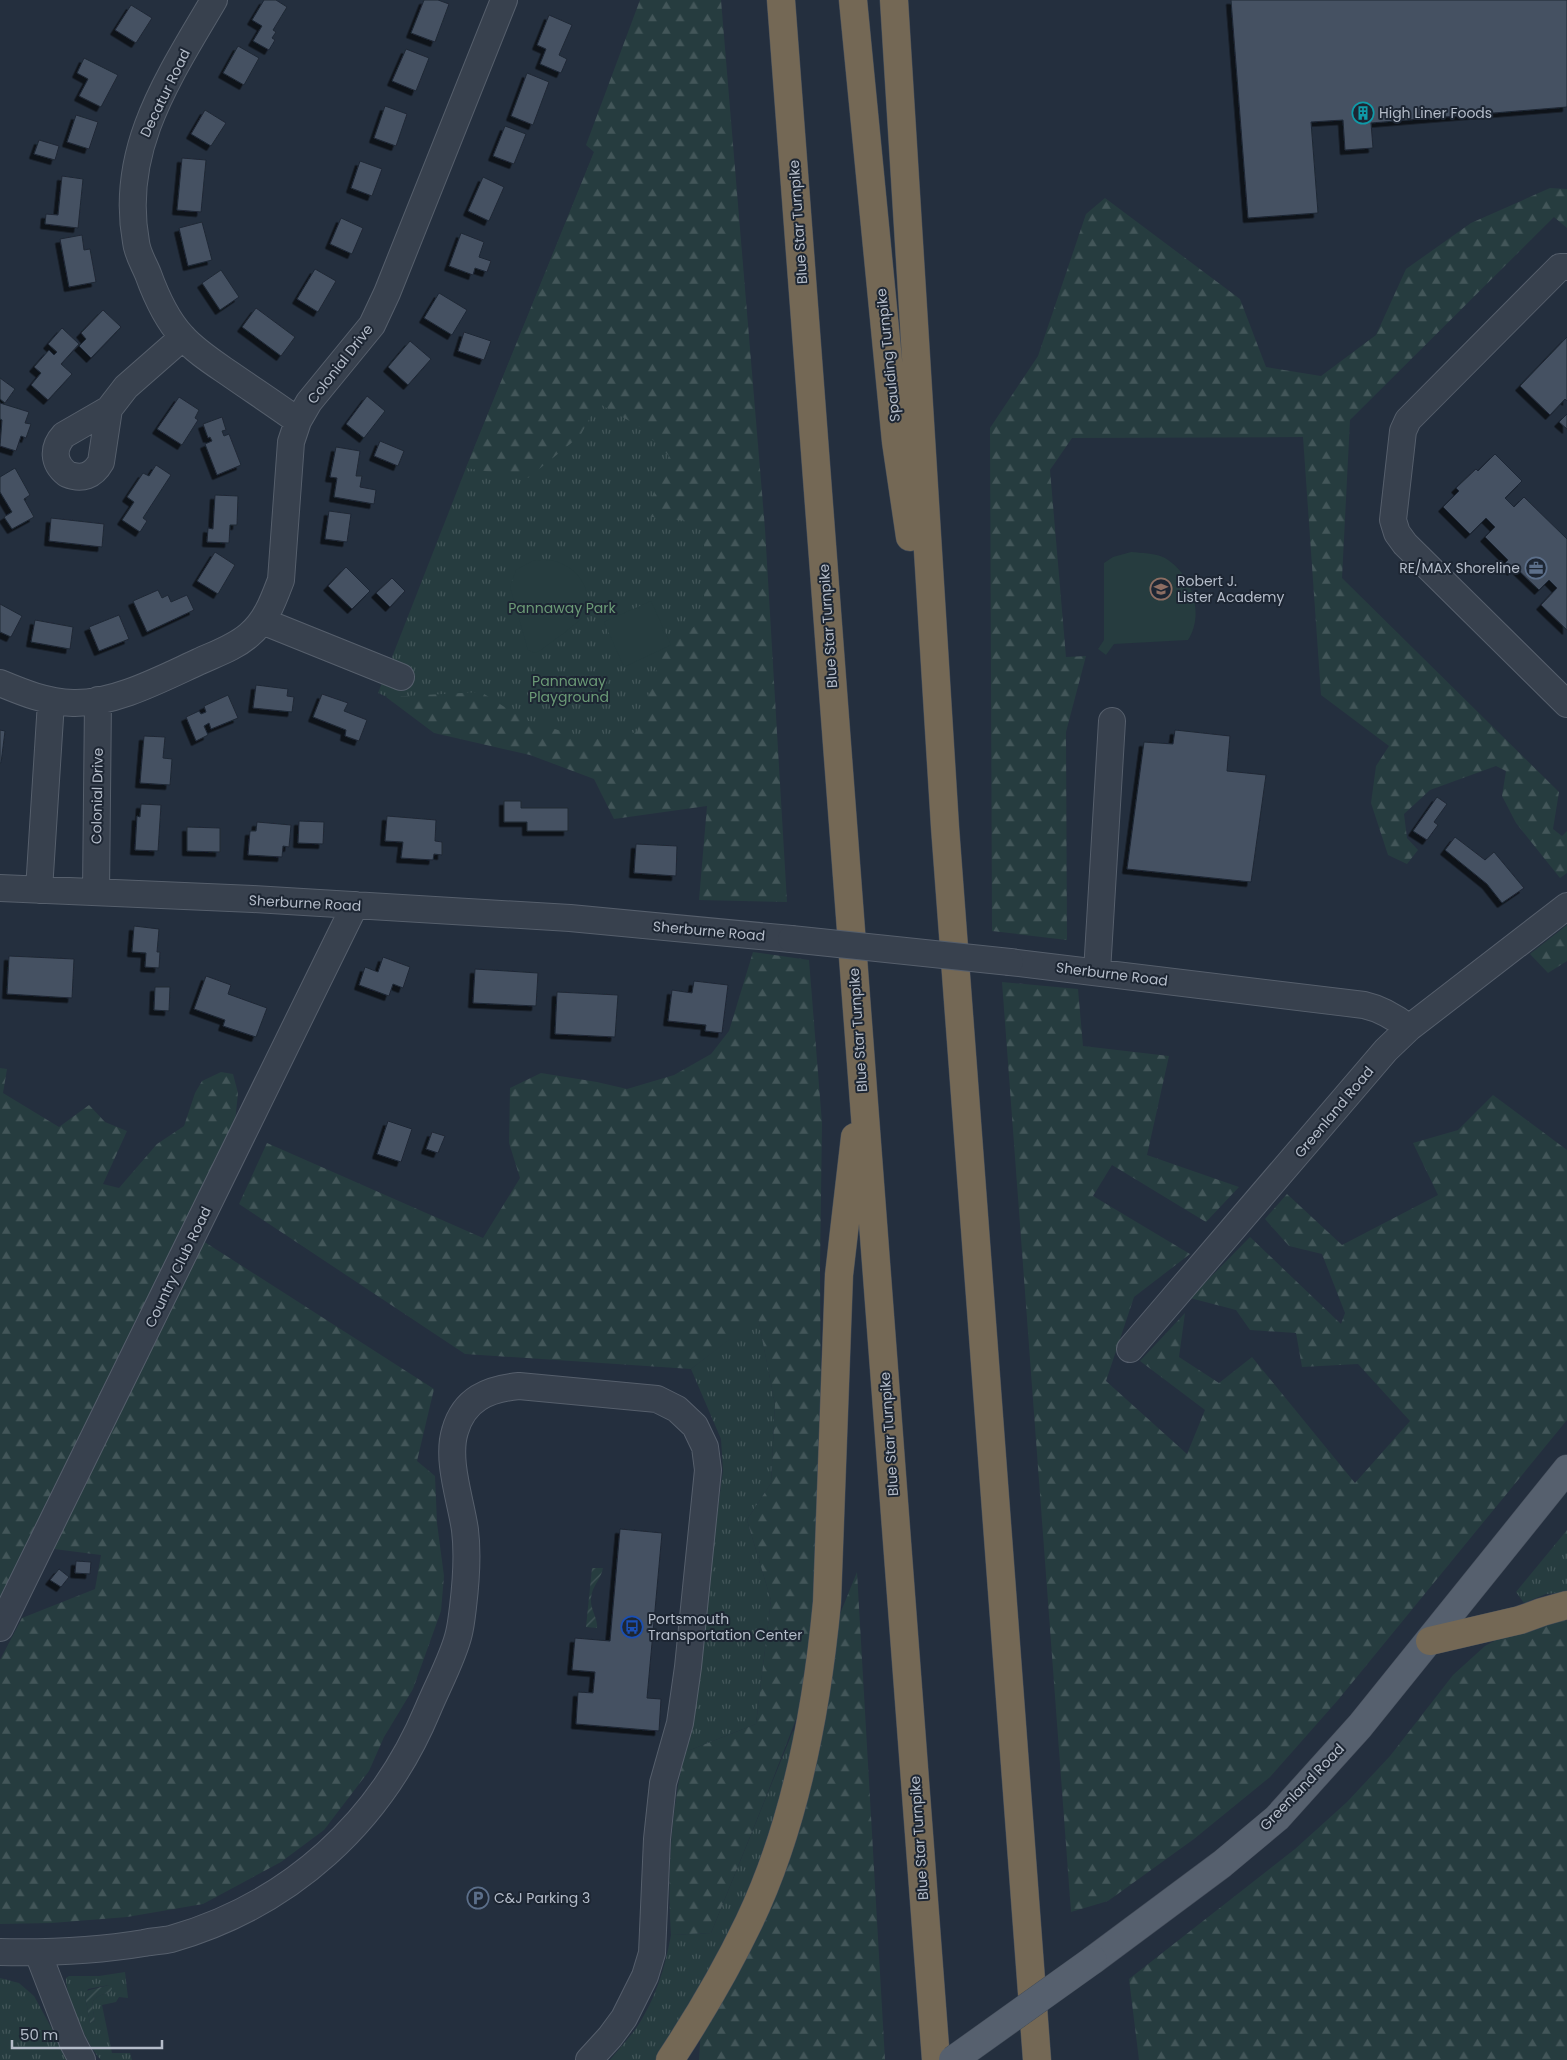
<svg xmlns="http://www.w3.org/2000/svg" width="1567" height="2060" font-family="Poppins,sans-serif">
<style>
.grass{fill:url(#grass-tufts);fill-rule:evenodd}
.forest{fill:url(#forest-firs)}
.garden{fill:url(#garden-furrows)}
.pitch{fill:#263c3f}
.building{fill:#455162;stroke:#1f2835;filter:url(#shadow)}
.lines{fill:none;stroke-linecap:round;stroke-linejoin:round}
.minor-casing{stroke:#565f6c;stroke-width:28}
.major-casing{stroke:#414a57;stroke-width:29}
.highway-casing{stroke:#434c59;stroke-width:29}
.minor{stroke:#38414e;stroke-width:26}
.major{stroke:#56606e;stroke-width:28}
.highway{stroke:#746855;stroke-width:28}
.minor-bridge-casing{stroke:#565f6c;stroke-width:28;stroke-linecap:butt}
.major-bridge-casing{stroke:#414a57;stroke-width:29;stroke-linecap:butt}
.minor-bridge{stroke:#38414e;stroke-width:26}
.major-bridge{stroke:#56606e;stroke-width:28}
.labels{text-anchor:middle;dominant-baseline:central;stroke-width:4;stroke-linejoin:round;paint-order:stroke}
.street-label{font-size:14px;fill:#b4bcc9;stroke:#1d2633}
.poi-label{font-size:14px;fill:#b4bcc9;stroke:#1d2633;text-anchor:start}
.park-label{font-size:14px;fill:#6b9a76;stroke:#1d2633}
</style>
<defs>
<pattern id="grass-tufts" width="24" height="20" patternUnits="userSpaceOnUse" patternTransform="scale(1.25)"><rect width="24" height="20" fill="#263c3f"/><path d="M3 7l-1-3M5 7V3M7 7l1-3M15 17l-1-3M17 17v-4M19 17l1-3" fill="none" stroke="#435659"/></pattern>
<pattern id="forest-firs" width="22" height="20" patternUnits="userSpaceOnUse" patternTransform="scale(1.25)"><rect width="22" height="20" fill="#263c3f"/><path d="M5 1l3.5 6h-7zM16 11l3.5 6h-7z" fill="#435659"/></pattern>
<pattern id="garden-furrows" width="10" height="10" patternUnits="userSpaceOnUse" patternTransform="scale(1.25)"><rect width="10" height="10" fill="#263c3f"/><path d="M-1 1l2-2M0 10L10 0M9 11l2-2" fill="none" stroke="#435659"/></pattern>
<filter id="shadow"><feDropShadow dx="-4.5" dy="4.5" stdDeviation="0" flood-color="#0009"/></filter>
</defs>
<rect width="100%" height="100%" fill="#242f3e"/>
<!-- grass -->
<path class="grass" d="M656 0 704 200V618L700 768 476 735 378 693 466 468Z
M758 1317 775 1404 771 1483 747 1520 771 1600 756 1724 685 1752 723 1471 721 1439 691 1369Z
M1567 1530V1592L1546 1594 1524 1603 1516 1592Z
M793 1731 799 1732 768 1851 721 1958 657 2060H610C618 2050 627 2040 635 2030 655 2001 665 1968 671 1935L711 1933Z
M125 1972 128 1998 119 1997 116 2002 102 2005 112 2053H130L132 2060H101C88 2047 65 1995 66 1978L69 1976H99ZM109 1985 111 1992C89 1998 91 2000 95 2021L90 2023 85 1995 88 1989Z
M0 1978 19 1983 34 1996 69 2060H0Z"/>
<!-- forest -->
<path class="forest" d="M640 0H721L765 529 787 902 699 900 707 806 614 819 594 779 530 755 434 733 386 697 481 692 525 720 591 740 637 732 661 654 704 618V523L644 516 669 456 640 427 598 403 580 436 528 478 466 468 594 152 586 145Z
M1550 188 1567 189V228L1554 217 1350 420 1342 578 1559 792 1553 829 1562 836 1567 831V873L1560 878 1516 823 1502 796 1506 771 1496 766 1430 790 1404 814 1407 838 1418 850 1407 864 1388 855 1371 803 1376 766 1389 746 1321 695 1303 437 1072 438 1050 470 1066 657 1086 656 1066 732 1067 940 992 931 990 428 1038 356 1086 214 1105 198 1240 299 1266 367 1321 376 1376 335 1406 269 1471 223Z
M1567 925V961L1548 973 1530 954Z
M753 952 809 960 822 1123 820 1269 821 1401 820 1530 805 1696 764 1802 711 1933 671 1935C667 1874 671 1810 685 1752L756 1724 771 1600 747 1520 771 1483 775 1404 758 1318 691 1369 465 1354 239 1204 267 1143 483 1238 520 1178 509 1143 510 1088 541 1073 597 1082 627 1089 674 1075 711 1054 729 1031Z
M1002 982 1078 989 1083 1046 1169 1056 1147 1155 1239 1187 1206 1222 1112 1165 1093 1196 1190 1254 1134 1297 1106 1381 1187 1454 1205 1410 1140 1361 1185 1313 1179 1357 1219 1383 1252 1357 1355 1483 1410 1421 1358 1364 1302 1367 1296 1333 1250 1330 1236 1310 1190 1298 1250 1237 1341 1324 1345 1313 1322 1254 1289 1246 1265 1219 1287 1194 1342 1245 1438 1195 1413 1143 1458 1130 1493 1095 1567 1150V1420L1338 1700 1270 1777 1194 1839 1108 1901 1071 1912Z
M0 1068 7 1069 3 1093 59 1127 89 1105 105 1122 127 1131 103 1184 119 1188 157 1144 184 1126 195 1093 202 1081 221 1072 233 1074 238 1093 235 1122 0 1604Z
M200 1239 434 1389 417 1461 435 1476 437 1523 444 1576 441 1611 413 1689 384 1737 369 1771 324 1830 281 1862 203 1904 127 1917 52 1923 0 1924V1660L22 1618 95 1589 101 1555 54 1549Z
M857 1572 885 2060H699L701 2028 784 1861 813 1776 830 1687 840 1614Z
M1567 1615V2060H1139L1129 1979 1295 1849 1347 1802 1390 1756 1453 1675 1485 1646 1509 1633Z"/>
<!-- garden -->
<path class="garden" d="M592 1568H603C601 1579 592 1586 591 1598 590 1609 598 1618 597 1628L586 1627Z
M109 1985 112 1988 111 1992C89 1998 91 2000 95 2021L90 2023 85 1995 86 1991Z"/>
<!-- pitch -->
<path class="pitch" d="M1131 552C1142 553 1155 553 1165 558 1192 574 1205 614 1188 640L1114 644 1106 655 1098 649 1104 640V563L1113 557Z
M541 560C548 560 554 560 560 563 580 570 596 596 583 616 577 625 551 642 541 650L535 653 528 650 510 587 516 570 532 561Z
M651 601 671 645 624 667 604 622Z"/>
<!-- building -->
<path class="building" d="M264 0H276L287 7 273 30 276 32 272 38 275 40 269 50 253 41 262 26 252 20Z
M424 0H438L449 4 435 42 411 33Z
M1231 0H1567V107L1371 123 1373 148 1345 150 1343 120 1311 122 1318 213 1248 218Z
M131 5 152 18 136 43 115 30Z
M549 15 572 25 559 55 567 59 561 73 540 64 546 49 537 45Z
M238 46 259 58 244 85 223 73Z
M406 49 429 58 416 91 392 81Z
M84 58 118 75 101 107 79 96 88 79 77 73Z
M527 73 549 82 533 125 511 116Z
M385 106 407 114 396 146 374 138Z
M205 110 226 123 211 146 191 134Z
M76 115 98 122 89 149 67 142Z
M505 126 526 134 514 164 493 156Z
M39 140 59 146 55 160 34 154Z
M182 158 206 160 201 212 177 210Z
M360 161 382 169 372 196 351 188Z
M62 176 83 179 78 228 45 224 46 214 58 215Z
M483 177 504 187 489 221 468 211Z
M341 218 363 228 352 254 330 244Z
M202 222 212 260 188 266 179 228Z
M461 233 484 242 479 257 491 261 487 272 475 268 473 275 449 266Z
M82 235 84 250 90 249 96 282 69 287 60 239Z
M315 269 336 281 318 312 297 299Z
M221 270 239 297 220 310 202 283Z
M439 293 467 310 452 335 424 318Z
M256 308 295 337 281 356 242 327Z
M103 310 121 327 91 358 79 346 86 339 81 333Z
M62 328 79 344 61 364 72 374 48 400 31 385 41 373 34 367 49 350 54 355 57 352 48 344Z
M464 332 491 341 484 360 458 351Z
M1567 337V401L1565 399 1550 415 1520 386Z
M410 341 431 359 408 385 388 367Z
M0 378 15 389 5 403 0 399Z
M367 396 385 411 364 438 346 424Z
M179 397 199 410 195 418 198 420 182 445 157 429Z
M0 403 29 412 25 423 31 424 26 438 21 436 16 451 0 446 2 420 0 419Z
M1567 414V429L1559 422Z
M222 417 226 430 222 431 224 436 229 434 241 465 217 475 205 444 212 441 210 437 208 438 203 424Z
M380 441 404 451 398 466 374 456Z
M336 447 360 451 356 476H362L360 487 376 490 374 504 334 497 337 478 330 477Z
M1495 454 1522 481 1505 498 1514 507 1524 497 1567 539V630L1541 605 1557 588 1549 580 1539 590 1515 567 1512 571 1505 563 1508 560 1485 537 1495 527 1486 518 1470 534 1443 507 1459 491 1456 488 1476 469 1478 471Z
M156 465 171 475 143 518 147 521 140 532 122 520 134 502 127 497 143 473 149 476Z
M15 468 30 495 24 499 34 517 12 529 4 517 12 512 0 492V477Z
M215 495 238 496 237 525H230L229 543 207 542 208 528 213 529Z
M329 511 351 514 347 542 325 539Z
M51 518 104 524 102 547 49 541Z
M215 552 235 565 218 594 197 581Z
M346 567 370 591 352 609 328 586Z
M392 578 405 591 390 607 376 593Z
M158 590 162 598 168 595 171 602 187 595 194 610 147 632 133 601Z
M0 604 22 616 11 637 0 632Z
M119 615 129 639 99 651 89 627Z
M35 620 73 627 70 649 31 642Z
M256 685 288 689 287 696 294 697 292 712 253 708Z
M322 694 348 703 344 711 367 720 359 741 345 736 346 730 313 717Z
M228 695 238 718 211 729 209 723 204 726 208 735 196 741 186 717 199 711 201 714 206 712 204 706Z
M0 730 5 731 1 763H0Z
M1175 730 1230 736 1227 771 1266 775 1251 882 1127 869 1144 742 1173 744Z
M144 736 165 737 163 758 172 759 170 785 140 783Z
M1437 797 1447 804 1434 822 1438 825 1427 840 1413 831Z
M504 801H521V808H568V831H527V822H504Z
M141 804 161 805 158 851 135 850 137 816 140 817Z
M387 816 436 820 435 841 442 842V855L434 854 433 860 401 858 403 842 385 841Z
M299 821 324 822 323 844 298 843Z
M257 822 291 825 289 847 283 846 282 857 248 855 250 831H256Z
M187 827 220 828V852L187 851Z
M1455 837 1485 860 1494 852 1524 888 1502 903 1487 884 1445 850Z
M636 844 677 846 676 876 634 873Z
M134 926 159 929 157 952H160L159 968 145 967 146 953 132 952Z
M9 956 74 959 72 998 7 994Z
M383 957 410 967 403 988 393 984 389 996 359 985 365 967 378 972Z
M475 969 538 973 536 1006 473 1003Z
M206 976 231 985 228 994 267 1008 256 1037 223 1026 225 1020 194 1009Z
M694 981 728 985 722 1033 705 1031 706 1025 668 1021 672 990 692 993Z
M155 987H170L169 1011 154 1010Z
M557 992 618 995 615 1037 555 1034Z
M388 1121 412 1129 401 1162 377 1154Z
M432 1132 445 1136 438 1153 426 1149Z
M620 1529 662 1533 647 1698 661 1699 659 1731 576 1724 578 1692 593 1693 595 1672 572 1670 575 1638 610 1641Z
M76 1561 91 1562 90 1574 75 1573Z
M59 1569 69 1577 61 1587 50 1580Z"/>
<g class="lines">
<!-- minor casing -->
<g class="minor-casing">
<path id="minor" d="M214 0C169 77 119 149 136 242 137 253 144 264 148 274 156 296 166 319 182 336 195 351 214 363 230 374 253 390 276 405 298 421
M1567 267H1560L1408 420 1403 431 1393 520 1397 533 1405 544 1567 704
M109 409 101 462C93 476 82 480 67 474 53 463 52 448 64 435L109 409 126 387 183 337
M262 621 401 677
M0 683C24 693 46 702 73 703 114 704 161 679 198 662 215 654 234 648 249 635 266 621 273 601 281 580L291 442 298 421 309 402 372 325 387 293 504 0
M0 888 253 899 570 918 791 939
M39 890 51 702
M96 892 98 700
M1010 962 1364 1005C1382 1009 1395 1017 1409 1028
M1097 972 1112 721
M1130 1349 1386 1050 1409 1028 1567 906
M0 1628 355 905
M0 1952C49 1953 96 1951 144 1943 153 1941 162 1941 171 1939 290 1905 381 1822 428 1709 437 1687 454 1656 459 1633 461 1625 462 1615 463 1607 466 1582 468 1554 465 1530 461 1501 446 1460 455 1431 464 1399 488 1389 519 1386L657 1399 677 1409 695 1426 705 1447 708 1470 688 1667 680 1723 663 1783 657 1839 652 1953 645 1976 624 2018 610 2037 589 2060
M38 1953 72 2041 82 2060"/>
</g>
<!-- major casing -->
<g class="major-casing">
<path id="major" d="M1093 1960 1222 1864 1277 1818 1360 1726 1567 1469"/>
</g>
<!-- highway casing -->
<g class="highway-casing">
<path id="highway" d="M781 0 936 2060
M853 0 896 442 910 537
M894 0 945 827 1037 2060
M1430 1641 1520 1620 1542 1612 1567 1605
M670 2060C699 2016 726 1970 749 1922 795 1826 817 1708 827 1602L839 1275 855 1137"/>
</g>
<!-- minor -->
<use href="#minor" class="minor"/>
<!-- major -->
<use href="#major" class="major"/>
<!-- highway -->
<use href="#highway" class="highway"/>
<!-- minor-bridge casing -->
<g class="minor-bridge-casing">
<path id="minor-bridge" d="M791 939 1010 962"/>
</g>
<!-- major-bridge casing -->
<g class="major-bridge-casing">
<path id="major-bridge" d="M953 2060 1093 1960"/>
</g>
<!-- minor-bridge -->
<use href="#minor-bridge" class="minor-bridge"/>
<!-- major-bridge -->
<use href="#major-bridge" class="major-bridge"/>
</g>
<!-- icons -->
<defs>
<g id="building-ring" transform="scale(1.125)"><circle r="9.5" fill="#1d2633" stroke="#0f9aa8" stroke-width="1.5"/><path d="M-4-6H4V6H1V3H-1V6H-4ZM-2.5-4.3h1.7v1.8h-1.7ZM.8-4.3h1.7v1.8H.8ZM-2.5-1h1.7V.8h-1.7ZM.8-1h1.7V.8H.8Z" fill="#0f9aa8"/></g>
<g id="office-ring" transform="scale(1.125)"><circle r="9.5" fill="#1d2633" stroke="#5c6f8a" stroke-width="1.5"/><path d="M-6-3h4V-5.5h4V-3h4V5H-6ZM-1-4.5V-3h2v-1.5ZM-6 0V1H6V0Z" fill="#5c6f8a"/></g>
<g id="school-ring" transform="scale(1.125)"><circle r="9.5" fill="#1d2633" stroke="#8d6e63" stroke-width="1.5"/><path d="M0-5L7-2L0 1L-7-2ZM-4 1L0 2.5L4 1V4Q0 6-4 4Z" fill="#8d6e63"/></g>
<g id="bus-ring" transform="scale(1.125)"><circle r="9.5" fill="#1d2633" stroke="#1a4fb4" stroke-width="1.5"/><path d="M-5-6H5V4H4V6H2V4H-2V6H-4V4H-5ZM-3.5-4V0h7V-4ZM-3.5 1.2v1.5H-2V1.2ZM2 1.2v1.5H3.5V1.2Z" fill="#1a4fb4"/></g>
<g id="parking-ring" transform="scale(1.125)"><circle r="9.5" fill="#1d2633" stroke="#5c6f8a" stroke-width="1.5"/><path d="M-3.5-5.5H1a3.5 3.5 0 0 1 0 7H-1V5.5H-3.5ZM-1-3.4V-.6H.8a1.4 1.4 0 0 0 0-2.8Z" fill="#5c6f8a"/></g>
</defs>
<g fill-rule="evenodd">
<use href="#building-ring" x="1363" y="113"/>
<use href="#office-ring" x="1536" y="568"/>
<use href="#school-ring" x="1161" y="589"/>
<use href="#bus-ring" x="632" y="1627"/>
<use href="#parking-ring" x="478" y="1898"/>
</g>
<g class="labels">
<!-- street labels -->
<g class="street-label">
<text transform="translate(165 93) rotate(-64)">Decatur Road</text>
<text transform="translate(798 222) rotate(-94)">Blue Star Turnpike</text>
<text transform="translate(888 355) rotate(-96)">Spaulding Turnpike</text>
<text transform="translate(340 364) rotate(-52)">Colonial Drive</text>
<text transform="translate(828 626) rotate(-94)">Blue Star Turnpike</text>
<text transform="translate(97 796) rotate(-89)">Colonial Drive</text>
<text transform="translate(305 903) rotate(3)">Sherburne Road</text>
<text transform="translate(709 931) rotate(5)">Sherburne Road</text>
<text transform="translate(1112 974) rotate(7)">Sherburne Road</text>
<text transform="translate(858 1030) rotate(-94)">Blue Star Turnpike</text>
<text transform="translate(1334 1112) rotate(-50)">Greenland Road</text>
<text transform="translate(178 1267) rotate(-64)">Country Club Road</text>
<text transform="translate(889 1434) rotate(-94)">Blue Star Turnpike</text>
<text transform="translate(1302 1787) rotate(-46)">Greenland Road</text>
<text transform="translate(919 1838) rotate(-94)">Blue Star Turnpike</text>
</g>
<!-- poi labels -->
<g class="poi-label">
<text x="1379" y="113">High Liner Foods</text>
<text x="1520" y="568" text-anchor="end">RE/MAX Shoreline</text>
<text x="1177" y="581">Robert J.<tspan x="1177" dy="16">Lister Academy</tspan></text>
<text x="648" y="1619">Portsmouth<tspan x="648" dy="16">Transportation Center</tspan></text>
<text x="494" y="1898">C&amp;J Parking 3</text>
</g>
<!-- park labels -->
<g class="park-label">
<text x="562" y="608">Pannaway Park</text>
<text x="569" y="681">Pannaway<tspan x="569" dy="16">Playground</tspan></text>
</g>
</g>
<!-- scale -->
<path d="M12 2040v8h150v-8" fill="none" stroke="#b4bcc9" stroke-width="2.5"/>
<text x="20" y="2040" font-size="15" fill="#b4bcc9" stroke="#1d2633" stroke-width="4" paint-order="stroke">50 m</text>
</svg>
